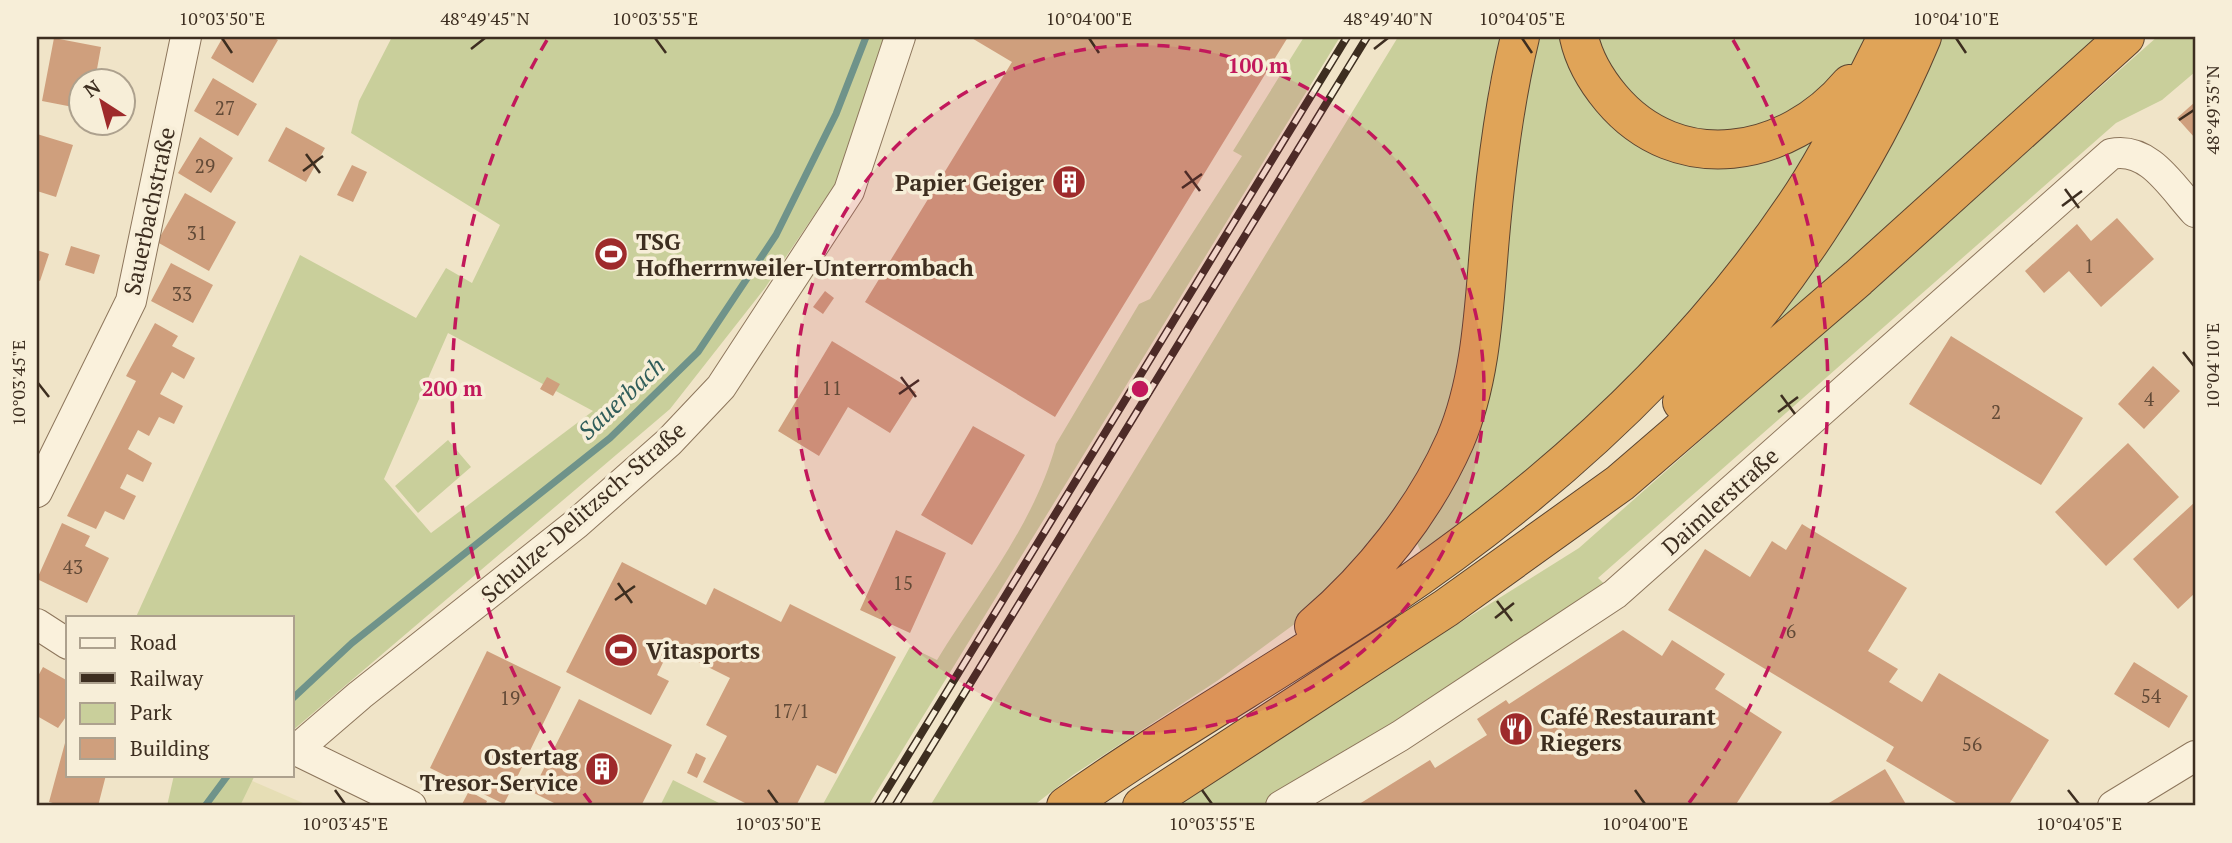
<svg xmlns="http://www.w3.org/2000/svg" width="2232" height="843" font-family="'PT Serif',serif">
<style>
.farmland{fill:#e6deb5}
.green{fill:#c9cf9b;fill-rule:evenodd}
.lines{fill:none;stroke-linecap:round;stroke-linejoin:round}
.stream{stroke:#6f938a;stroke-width:7}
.building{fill:#cf9f7d}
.minor-casing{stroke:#8d765c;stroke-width:32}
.highway-casing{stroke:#5b4430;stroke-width:40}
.minor{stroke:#faf1dc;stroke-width:30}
.highway{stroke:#e0a458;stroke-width:38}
.rail-casing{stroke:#3d2e20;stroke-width:8}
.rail{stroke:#f7eed8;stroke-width:5;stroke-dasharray:16;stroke-linecap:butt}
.ticks{fill:none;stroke:#3d2e20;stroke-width:2.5}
.ring{fill:none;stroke:#c2185b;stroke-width:3.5;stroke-dasharray:12 9}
.labels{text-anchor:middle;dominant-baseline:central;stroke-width:7;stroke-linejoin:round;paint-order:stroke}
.number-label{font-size:19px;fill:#624a37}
.poi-label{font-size:23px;font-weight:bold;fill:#3d2e20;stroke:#f7eed8;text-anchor:start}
.street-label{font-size:23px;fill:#3d2e20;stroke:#f7eed8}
.water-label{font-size:24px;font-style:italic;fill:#2f5d5a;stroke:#f7eed8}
.centre{fill:#c2185b;stroke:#f7eed8;stroke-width:3.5}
.ring-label{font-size:21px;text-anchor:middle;font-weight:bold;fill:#c2185b;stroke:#f7eed8;stroke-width:7;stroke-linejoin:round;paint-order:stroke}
.neatline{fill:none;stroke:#3d2e20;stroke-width:2.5}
.ticks-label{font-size:18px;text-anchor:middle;fill:#3d2e20}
</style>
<rect width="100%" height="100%" fill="#f0e4c8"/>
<!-- farmland -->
<path class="farmland" d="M250 780 310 806H240Z"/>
<!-- green -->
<path class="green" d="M392 37H888L835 184 765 288 670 409 292 731V617H136L300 255 416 318 446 268 472 283 500 225 351 133 359 101ZM448 333 593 411 431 533 384 479Z
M1304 37H1340L868 806H822L910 647 937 660C979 592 1035 522 1056 444L1139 304 1150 299 1242 156 1233 151Z
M1398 37H1501L1489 86 1465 316 1527 37H2101L1746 354 1697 318 1580 437 1421 552 1400 507 1353 571 1296 623 1217 681 1073 775 1033 806H930Z
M2157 37H2195V72L2162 100 2116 123 1598 578 1615 594 1281 806H1167L1579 548Z
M448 440 471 467 418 513 395 486Z
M174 775H255L240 806H167Z
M673 780 725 806H660Z"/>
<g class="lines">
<!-- stream -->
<path class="stream" d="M292 699 352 643 610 438 698 352 776 235 836 114 866 37
M205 806 228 775"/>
</g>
<!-- building -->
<path class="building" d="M223 37H272L278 40 253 83 211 58Z
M970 37H1288L1055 417 865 302 1012 62Z
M54 38 101 47 95 80 79 79 73 107 42 101Z
M213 78 257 104 238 136 194 111Z
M2195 102V138L2177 118Z
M286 127 325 148 306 182 268 161Z
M37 134 73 145 56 197 37 191Z
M200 137 233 158 211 193 178 173Z
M352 165 367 172 353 202 337 195Z
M185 193 236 222 209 271 157 242Z
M2117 218 2154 259 2101 307 2069 271 2044 293 2025 271 2077 224 2091 241Z
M71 246 100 255 94 274 65 265Z
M37 250 49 254 40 281 37 280Z
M171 263 213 285 193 323 151 301Z
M825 291 834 298 823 314 813 307Z
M155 323 178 336 172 346 195 358 184 379 172 372 160 394 183 406 174 424 159 417 149 436 138 430 128 449 152 463 143 482 127 474 120 488 136 496 124 520 105 511 96 529 67 516 136 381 126 376Z
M1951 336 2083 418 2041 485 1909 404Z
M832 341 916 392 890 433 848 407 819 456 778 431Z
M2153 366 2180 391 2144 429 2118 404Z
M547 377 560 384 553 396 540 389Z
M973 426 1025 455 972 545 921 515Z
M2128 443 2179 497 2106 566 2055 512Z
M2195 502V593L2178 609 2133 559Z
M62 523 90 536 85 546 109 558 87 603 37 579Z
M1802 524 1907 588 1868 651 1898 669 1889 682 1922 702 1939 673 2049 740 2008 806H1961L1886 761 1894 747 1668 610 1705 549 1750 577 1772 541 1786 550Z
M896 530 946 553 910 633 860 610Z
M622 562 706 605 714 588 781 622 790 604 896 657 836 774 817 765 796 806H751L703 782 727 736 706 725 730 678 670 648 657 675 669 681 651 715 566 672Z
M1623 630 1662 656 1672 640 1725 674 1715 689 1782 732 1735 806H1356L1430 760 1435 768 1487 735 1477 719 1506 700 1509 704Z
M487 651 561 687 504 804 430 768Z
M2134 662 2188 696 2169 728 2114 694Z
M43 667 68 681V714L58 728 37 716V678Z
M579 699 672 745 641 806H560L532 792Z
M65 743 68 744V775H106L98 806H64L49 802Z
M696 753 706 758 697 778 687 773Z
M1885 769 1907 806H1824Z
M469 791 487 801 485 806H461Z"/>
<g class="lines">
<!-- minor casing -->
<g class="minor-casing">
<path id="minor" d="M37 492 131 301 186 37
M37 624 68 644
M292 748 411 806
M296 750 360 695 576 524 669 442 721 387 849 191 900 37
M1281 806 1400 736 1615 594 2111 154C2149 146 2172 187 2195 212
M2113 806 2195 756"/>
</g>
<!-- highway casing -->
<g class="highway-casing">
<path id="highway" d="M1579 37C1584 60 1596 80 1611 98 1678 178 1788 158 1850 84
M1682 402C1781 296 1866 171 1922 37
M1314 626C1372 576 1424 511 1455 441 1482 378 1484 304 1490 237 1496 169 1504 103 1520 37
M1066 806C1169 733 1280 671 1385 600 1547 491 1695 358 1803 194 1835 145 1860 90 1887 37
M1142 806 1446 608 1620 483 1858 278 2125 37"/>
</g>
<!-- minor -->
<use href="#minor" class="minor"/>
<!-- highway -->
<use href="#highway" class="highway"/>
<!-- rail casing -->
<g class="rail-casing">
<path id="rail" d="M877 806 1347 37
M895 806 1367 37"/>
</g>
<!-- rail -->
<use href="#rail" class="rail"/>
</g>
<!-- ticks -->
<path class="ticks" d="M222 38 232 53M655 38 666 53M1089 38 1099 53M1522 38 1532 53M1956 38 1966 53M471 49 485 38M1374 49 1388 38M2179 120 2194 110M306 154 320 173M303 171 323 156M1185 171 1200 191M1182 188 1202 174M2065 189 2079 208M2062 206 2082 191M2183 352 2194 366M901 377 916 397M38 383 49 397M899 394 919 380M1781 395 1795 414M1778 412 1798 397M618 583 632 603M615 600 635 586M1497 601 1512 621M1495 618 1514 603M335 790 345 804M768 790 778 804M1202 790 1212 804M1635 790 1645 804M2068 790 2079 804"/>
<!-- distance rings -->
<circle cx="1140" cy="389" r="344" fill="#c2185b" fill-opacity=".12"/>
<g class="ring">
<circle cx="1140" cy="389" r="344"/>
<path d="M591 803A688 688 0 0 1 547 40M1733 40A688 688 0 0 1 1689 803"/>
</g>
<!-- icons -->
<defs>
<g id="building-disc" transform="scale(1.75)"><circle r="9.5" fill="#9e2a2b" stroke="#f7eed8"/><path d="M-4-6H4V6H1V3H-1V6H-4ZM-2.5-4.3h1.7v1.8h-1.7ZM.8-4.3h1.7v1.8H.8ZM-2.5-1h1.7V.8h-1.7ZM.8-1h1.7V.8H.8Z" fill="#fff"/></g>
<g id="stadium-disc" transform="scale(1.75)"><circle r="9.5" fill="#9e2a2b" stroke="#f7eed8"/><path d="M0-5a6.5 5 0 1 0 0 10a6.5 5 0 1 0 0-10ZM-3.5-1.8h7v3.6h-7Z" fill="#fff"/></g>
<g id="restaurant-disc" transform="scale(1.75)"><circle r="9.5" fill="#9e2a2b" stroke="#f7eed8"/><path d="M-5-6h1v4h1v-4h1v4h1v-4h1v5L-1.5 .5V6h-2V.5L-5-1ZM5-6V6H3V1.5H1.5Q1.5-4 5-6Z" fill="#fff"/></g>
</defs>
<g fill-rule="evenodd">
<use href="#building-disc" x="1069" y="182"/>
<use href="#stadium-disc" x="611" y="254"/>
<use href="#stadium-disc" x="621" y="650"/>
<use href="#restaurant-disc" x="1516" y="729"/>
<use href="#building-disc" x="602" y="769"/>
</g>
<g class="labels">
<!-- number labels -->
<g class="number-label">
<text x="225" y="107">27</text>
<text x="205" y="165">29</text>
<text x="197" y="232">31</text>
<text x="2089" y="265">1</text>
<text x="182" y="293">33</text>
<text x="832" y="387">11</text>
<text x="2149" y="398">4</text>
<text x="1996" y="411">2</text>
<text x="73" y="566">43</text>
<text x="903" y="582">15</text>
<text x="1791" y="630">6</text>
<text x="2151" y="695">54</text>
<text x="510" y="697">19</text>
<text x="791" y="710">17/1</text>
<text x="1972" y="743">56</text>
</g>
<!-- poi labels -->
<g class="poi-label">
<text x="1044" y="182" text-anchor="end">Papier Geiger</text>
<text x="636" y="241">TSG<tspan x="636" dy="26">Hofherrnweiler-Unterrombach</tspan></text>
<text x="646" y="650">Vitasports</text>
<text x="1540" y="716">Café Restaurant<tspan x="1540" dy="26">Riegers</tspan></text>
<text x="578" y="756" text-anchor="end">Ostertag<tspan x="578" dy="26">Tresor-Service</tspan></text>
</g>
<!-- street labels -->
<g class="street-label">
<text transform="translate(149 211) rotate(-78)">Sauerbachstraße</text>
<text transform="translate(1720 501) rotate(-42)">Daimlerstraße</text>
<text transform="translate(583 512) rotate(-41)">Schulze-Delitzsch-Straße</text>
</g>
<!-- water labels -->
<g class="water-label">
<text transform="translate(621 398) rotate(-43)">Sauerbach</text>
</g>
</g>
<circle cx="1140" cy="389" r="10" class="centre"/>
<g class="ring-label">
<text x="1258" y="73">100 m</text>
<text x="452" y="396">200 m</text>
</g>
<!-- border -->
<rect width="2232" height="843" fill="none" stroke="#f7eed8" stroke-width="77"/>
<!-- legend -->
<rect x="66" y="616" width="228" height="161" fill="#f7eed8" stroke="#ada18e" stroke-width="2"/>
<rect x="80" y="638" width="35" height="10" fill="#faf1dc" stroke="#ada18e" stroke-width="2"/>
<text x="130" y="650" font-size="21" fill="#3d2e20">Road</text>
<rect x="80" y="673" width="35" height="10" fill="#3d2e20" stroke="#ada18e" stroke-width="2"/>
<text x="130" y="686" font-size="21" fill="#3d2e20">Railway</text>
<rect x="80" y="703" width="35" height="21" fill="#c9cf9b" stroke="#ada18e" stroke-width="2"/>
<text x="130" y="720" font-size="21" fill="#3d2e20">Park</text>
<rect x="80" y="738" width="35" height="21" fill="#cf9f7d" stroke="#ada18e" stroke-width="2"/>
<text x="130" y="756" font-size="21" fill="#3d2e20">Building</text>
<!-- north arrow -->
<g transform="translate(102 102) rotate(324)"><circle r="33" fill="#f7eed8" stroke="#ada18e" stroke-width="2"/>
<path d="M0-5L12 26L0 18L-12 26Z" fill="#9e2a2b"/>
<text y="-10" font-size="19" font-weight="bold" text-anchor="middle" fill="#3d2e20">N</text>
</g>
<rect x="38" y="38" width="2156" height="766" class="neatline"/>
<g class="ticks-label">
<text x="222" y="25">10°03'50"E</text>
<text x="485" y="25">48°49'45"N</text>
<text x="655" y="25">10°03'55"E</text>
<text x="1089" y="25">10°04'00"E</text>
<text x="1388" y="25">48°49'40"N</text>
<text x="1522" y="25">10°04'05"E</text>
<text x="1956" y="25">10°04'10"E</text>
<text transform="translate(2213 110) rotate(-90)" y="6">48°49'35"N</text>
<text transform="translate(2213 366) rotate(-90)" y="6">10°04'10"E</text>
<text transform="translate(19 383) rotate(-90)" y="6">10°03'45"E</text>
<text x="345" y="830">10°03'45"E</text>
<text x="778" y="830">10°03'50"E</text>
<text x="1212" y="830">10°03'55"E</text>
<text x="1645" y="830">10°04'00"E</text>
<text x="2079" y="830">10°04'05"E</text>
</g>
</svg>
